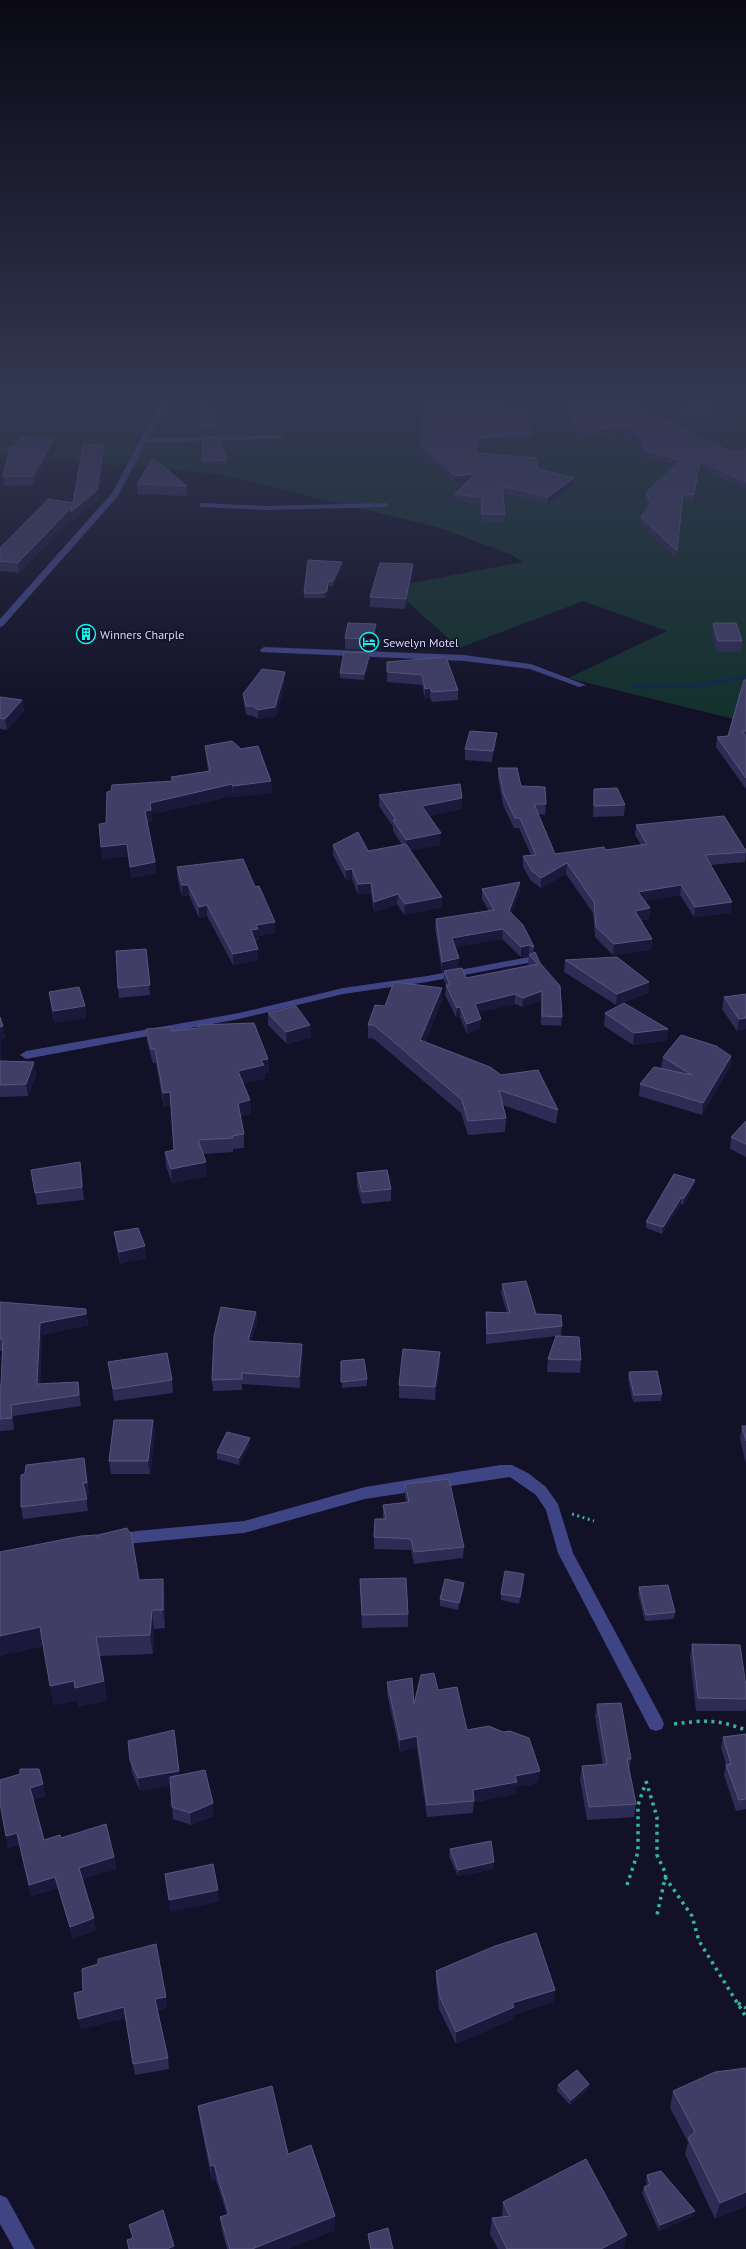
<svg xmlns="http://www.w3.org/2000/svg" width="746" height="2249" font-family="'PT Sans',sans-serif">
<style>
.green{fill:#14312d}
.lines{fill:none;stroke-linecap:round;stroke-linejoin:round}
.stream{stroke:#0f2b48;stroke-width:4.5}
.path-far1{stroke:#36b59e;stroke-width:3;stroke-dasharray:2 3.5;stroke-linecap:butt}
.path{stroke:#36b59e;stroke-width:3.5;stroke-dasharray:3 4.5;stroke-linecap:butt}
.minor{fill:#3e4484;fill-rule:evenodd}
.wall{fill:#2e2b55;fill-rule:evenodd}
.shaded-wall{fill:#1b193b}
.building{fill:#403e67;stroke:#58567e}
.labels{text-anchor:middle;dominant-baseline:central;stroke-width:3;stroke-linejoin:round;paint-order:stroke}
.far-poi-label{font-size:12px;fill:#d9d9fd;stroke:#121127;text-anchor:start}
</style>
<rect width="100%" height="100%" fill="#121127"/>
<!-- green -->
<path class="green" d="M0 398H746V716L738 720 568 678 667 631 583 601 459 648 391 587 523 562 510 554 440 528 219 474 0 454Z"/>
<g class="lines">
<!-- stream -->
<path class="stream" d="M634 686 700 685 746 677"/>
<!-- path-far1 -->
<path class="path-far1" d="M572 1514 594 1521"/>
<!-- path -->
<path class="path" d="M674 1724C705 1720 716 1719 746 1730
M646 1781 657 1817V1855L666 1874 657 1915
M665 1877 692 1916 699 1941 746 2017
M627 1885 638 1852V1805L646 1782
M738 2003 746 2008"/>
<!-- minor -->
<path class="minor" d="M165 398H171L148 438 281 435 284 437 281 439 146 442 118 496 3 626 0 627V619L112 493 152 418Z
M200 503 265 506 386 503 390 505 386 507 265 510 203 507H200Z
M264 647 464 655 531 664 586 685 579 687 530 669 464 661 261 652 260 650Z
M529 957 534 960 533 962 427 982 343 994 239 1019 26 1059 20 1055 26 1051 239 1013 343 988 427 976Z
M500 1465H512L528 1473 546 1487 558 1504 573 1553 662 1719 664 1724 662 1729 656 1731 650 1729 558 1553 546 1510 536 1495 510 1477 365 1499 244 1533 136 1543 117 1547 112 1545 109 1541 112 1537 136 1531 244 1521 365 1487Z
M0 2195 7 2198 35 2249H14L0 2224Z"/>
</g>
<!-- wall -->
<path class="wall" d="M53 398H133L127 412 81 410 80 407 53 409 52 400Z
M416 398H508V408L531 434V441L476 445V453L574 478 573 485 548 504 503 494 505 514V522H482L481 505 455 501V494L467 482 455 483 420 451 423 419 421 409Z
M563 398 640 414 734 453 746 449V489L700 468 694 502 682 501 676 558 640 524 641 517 648 507 645 500 646 493 675 465 644 457 639 441 626 434 580 437 561 411Z
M680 398H721L712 425 683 426Z
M201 426H216V435H202Z
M202 437 227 460V465L203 466Z
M104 444 105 454 98 499 72 522V518L19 573 0 571V548L73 503Z
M56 448 34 485 4 486 3 476Z
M137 484 187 486V496L138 494Z
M342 567 333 586H328L327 596 325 598H304V593Z
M412 574 405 609 370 607V597Z
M713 623 742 641 741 652H717L712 634Z
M376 624V635L372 650 345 649V638Z
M370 653V658L364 680 340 678V673Z
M446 657 458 690V700L432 702 430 698H425L422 685 387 682V662Z
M746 680V789L716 747 717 737 728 736Z
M285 681 276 716 258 719 253 716 246 715 244 703 243 694Z
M0 697 22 700 24 711 7 730 0 729Z
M496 744 492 762 465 760V749Z
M205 746 271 781 272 793 233 797V796L152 814V821L147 822 155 862 156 873 131 878 129 856 102 859 106 823 172 781 171 777 208 771 206 756Z
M498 768 546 804 545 815 538 814 555 854 606 850 641 845 635 835 636 825 746 851 745 862 710 865 731 913 694 917 680 895 645 901 650 908 649 919 641 920 652 939 651 950 613 955 595 937 593 913 566 874 541 888 531 881 523 867V856L531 855 519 828H514L503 805 498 778Z
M594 789 625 805 624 816 593 817Z
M379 795 462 798V809L429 816 440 845 410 850 442 907 404 915 397 904 374 912 371 893 358 895 352 879 346 880 333 855V845L368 851 402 845 393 831V827L379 806Z
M177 867 255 887 275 922V933L259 936V940L255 941 258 960 233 965 207 916 199 918 189 895 182 896 177 877Z
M520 882V892L511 913 534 947 533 953 562 1017 561 1026 541 1025V1001L522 1007 515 1004 478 1012 480 1028 467 1034 460 1017H456L445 995 446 985 444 980V971L442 972 435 929 436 919 489 911 482 899V889ZM502 939 521 957 529 956 528 964 529 965 466 978 459 968 455 947Z
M146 949 150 995 119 998 118 988Z
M565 960 649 982 648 993 616 1005 564 972Z
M49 992 85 1006 86 1018 54 1023Z
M746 994 737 1031 722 1009 724 997Z
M442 1001 425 1042 501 1075 558 1110 556 1124 503 1105 506 1118 505 1132 468 1135 461 1113 374 1039 368 1038V1025L385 1006Z
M268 1013 310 1025 311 1037 287 1044 268 1025Z
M605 1013 668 1029 666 1041 633 1045 604 1026Z
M0 1017 5 1038 1 1039V1062H34L36 1075 28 1096 0 1097Z
M146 1029 172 1031 268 1059 269 1073H265V1079L243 1083 250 1100 251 1114 240 1116 244 1134V1148L233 1149V1152L203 1154 207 1176 172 1183 166 1166 165 1152 174 1150 171 1105 164 1107 156 1063H153L147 1042Z
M731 1056 730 1067 702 1115 639 1096 640 1084 661 1068 663 1057Z
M746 1121V1157L730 1149 731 1137Z
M31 1170 82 1175 84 1200 37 1205Z
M357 1173 391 1189V1201L362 1204 357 1186Z
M694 1187 683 1205 681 1204 662 1234 646 1228V1222Z
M114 1232 146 1258 120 1264 116 1245Z
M502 1284 536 1314 562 1326 561 1336H557L581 1360 580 1373 547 1372 548 1359 556 1336 486 1344V1312L507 1313 501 1293Z
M0 1302 88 1320V1325L42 1335 40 1384 78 1382 81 1406 13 1416 14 1430 0 1431V1386H1L2 1351H0Z
M256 1312 257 1323 251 1341 303 1355 300 1388 242 1384V1390L213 1391 212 1380Z
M341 1361 367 1379V1386L342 1388Z
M108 1362 172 1380 173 1393 114 1401Z
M440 1364 435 1400 399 1398V1385Z
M629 1372 662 1394 661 1401 633 1402 628 1379Z
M153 1420 155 1433 150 1474H111L109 1461Z
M742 1426H746V1464L740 1439Z
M250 1444 239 1465 217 1459V1452Z
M84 1458 89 1494 86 1495 88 1511 23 1519 21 1507Z
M405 1484 464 1547 463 1558 414 1564 411 1550 374 1549V1537L383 1519V1505L406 1502 405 1496Z
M0 1552 139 1580 165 1597V1628L154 1629 153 1654 100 1656 107 1700 78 1707 77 1700 54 1705 43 1646 0 1656Z
M360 1579 408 1614V1627L362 1628Z
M524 1580 519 1604 501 1600V1594Z
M464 1583V1589L458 1610 440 1606V1599Z
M639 1587 675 1612 674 1619 645 1621 638 1594Z
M692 1644 746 1686V1708L745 1711H696L690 1657Z
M387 1682 414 1704 438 1690 467 1730 538 1783 516 1787V1794L474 1802 473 1813 427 1817 417 1748 400 1752 387 1694Z
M597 1704 631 1759 629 1769 636 1804 634 1817 587 1820 580 1779 582 1766 603 1765 595 1716Z
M746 1734V1809L736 1811 724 1775 726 1765 721 1747 723 1737Z
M128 1741 180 1775 214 1816 191 1825 173 1819 172 1807 171 1785 140 1791 132 1773Z
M43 1784 45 1796 33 1800 44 1840 61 1838 114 1857 116 1869 82 1879 96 1930 73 1939 58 1888 31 1896 19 1845 8 1848 6 1836Z
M450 1849 494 1869 458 1876 449 1856Z
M436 1971 555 1990 553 2002 513 2015V2019L456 2044 439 2009 436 1983Z
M166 1997 167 2007 157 2010 168 2058 169 2069 135 2075 125 2018 80 2029Z
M746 2068V2206L715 2219 685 2154 688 2142 670 2108 673 2091Z
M589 2084 588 2090 570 2105 557 2091 558 2085Z
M198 2106 288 2154 335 2230 288 2249H227L222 2231 220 2217 227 2215 216 2180 212 2181 200 2121Z
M647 2175 693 2216 659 2231 642 2193 644 2187 647 2185 646 2180Z
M503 2202 624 2249H498L490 2234 492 2218 502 2217Z
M368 2234 393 2249H370L368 2239Z"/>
<!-- shaded-wall -->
<path class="shaded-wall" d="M129 398H133L127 412 126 403Z
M719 398H721L712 425 714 414Z
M55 438 56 448 34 485 33 476Z
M104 444 105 454 98 499 72 522V518L19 573 18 563 72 507Z
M700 461V468L694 502V495Z
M475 474 474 482 455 483V476Z
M574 478 573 485 548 504V497Z
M342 562V567L333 586V581Z
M413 564 412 574 405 609 406 599Z
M328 581 327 596 325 598 324 593Z
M376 624V635L372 650V639Z
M370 653V658L364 680V674Z
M285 672V681L276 716 258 719V710Z
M430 688V698H425V689Z
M22 700 24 711 7 730 5 719Z
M497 733 496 744 492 762 493 751Z
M271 781 272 793 233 797V786Z
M232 784 233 796 152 814V821L146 822 145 811 150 803Z
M462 798V809L422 818V806Z
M441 833 440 845 405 851 406 840Z
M127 844 129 856 102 859 101 847Z
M155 862 156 873 131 878 130 867Z
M567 863 566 874 541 888V878Z
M352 869V879L346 880V870Z
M520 882V892L508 921 509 911Z
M371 883V893L358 895V884Z
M182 885H188L189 895 182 896Z
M681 885 680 895 637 903 638 892Z
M398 894 397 904 374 912V902Z
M442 897V907L404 915 405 904Z
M732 902 731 913 694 917 695 907Z
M207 905V916L199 918V907Z
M650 908 649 919 634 921 635 911Z
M275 922V933L259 936V940L252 941 251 930 256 925Z
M503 929 502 939 451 948 452 938Z
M652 939 651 950 613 955 614 944Z
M529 945V956L521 957V947Z
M258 949V960L233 965V954Z
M459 958V969L442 972V962Z
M649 982 648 993 616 1005 617 994Z
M442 988V1001L420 1054V1040Z
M542 991 541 1001 522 1007 523 998Z
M515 994V1004L475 1013V1004Z
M85 1006 86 1018 54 1023 53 1011Z
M460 1007V1017H456L457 1008Z
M746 1018V1029L737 1031 739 1019Z
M481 1019 480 1028 467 1034V1024Z
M310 1025 311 1037 287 1044 286 1032Z
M3 1026 5 1038 1 1039V1074L0 1067V1027Z
M668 1029 666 1041 633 1045 634 1033Z
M731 1056 730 1067 702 1115 703 1103Z
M268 1059 269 1073H265V1079L239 1084 238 1071 261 1060Z
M34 1062 36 1075 28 1096 26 1084Z
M170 1092 171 1105 164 1107 163 1093Z
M250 1100 251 1114 239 1116 238 1103Z
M80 1162 82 1175 84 1200 82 1187Z
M206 1162 207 1176 172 1183 171 1169Z
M695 1180 694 1187 683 1205 684 1198Z
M681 1198V1204L662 1234 663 1227Z
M145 1246 146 1258 120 1264 119 1252Z
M86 1309 88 1325 42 1335 39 1395 37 1384 40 1323Z
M256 1312 257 1323 248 1352V1341Z
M302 1344 303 1355 300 1388 299 1377Z
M440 1352V1364L435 1400V1387Z
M11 1405 13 1416 14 1430 12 1418Z
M153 1420 155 1433 150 1474 148 1461Z
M250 1438V1444L239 1465V1458Z
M83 1483H87L89 1494 84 1495Z
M524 1574V1580L519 1604 520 1597Z
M163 1579 165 1597V1628L163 1610Z
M464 1583V1589L458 1610 459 1603Z
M152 1610 154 1629 153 1654 150 1635Z
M40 1627 44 1646 0 1656V1636Z
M74 1681 77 1700 54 1705 50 1686Z
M104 1681 107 1700 78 1707 75 1688Z
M417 1736V1748L400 1752V1740Z
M179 1771 181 1783 140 1791 138 1778Z
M540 1771 538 1783 516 1787V1794L474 1802 473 1790 515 1776Z
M43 1784 45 1796 32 1800 30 1788Z
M213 1803 214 1816 191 1825 190 1813Z
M17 1833 19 1845 8 1848 6 1836Z
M114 1857 116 1869 81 1880 79 1868Z
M494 1862V1869L458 1876V1870Z
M55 1877 58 1888 31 1896 29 1885Z
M218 1890 219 1902 170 1912 169 1900Z
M94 1918 96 1930 73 1939 70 1927Z
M555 1990 553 2002 513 2015V2019L456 2044V2032L512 2003Z
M166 1997 167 2007 156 2010 155 1999Z
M124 2007 125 2018 80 2029 78 2019Z
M589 2084 588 2090 570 2105 571 2100Z
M214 2165 216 2180 212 2181 211 2166Z
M746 2192V2206L715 2219 720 2203Z
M695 2211 693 2216 659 2231 660 2225Z
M335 2216V2230L288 2249H252Z
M627 2235 624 2249H601Z
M174 2246 175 2249H167Z"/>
<!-- building -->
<path class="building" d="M53 398H129L126 403 80 402 81 399 52 400Z
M200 398H206L216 426H201Z
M419 398H508V408L526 406 531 434 476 438V453L536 458 538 469 574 478 548 497 502 486 505 514H482L481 503 483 498 455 494 475 474 455 476 420 444 423 414 421 403Z
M563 398H642L640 414H651L734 453 746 449V482L700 461 694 495 683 494 677 551 641 517 651 504 646 493 681 460 645 450 639 434 626 427 580 430 561 404H567Z
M683 398H719L714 414 684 415Z
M22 437 55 438 33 476H3L10 447H14Z
M202 437H219L227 460 203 461Z
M104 444 97 490 71 512 72 507 18 563 0 561V548L48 499 73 503 83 445Z
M153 458 187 486 137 484Z
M308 560 342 562 333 581H328L327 591 324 593H304Z
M380 563 413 564 406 599 370 597Z
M348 623 376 624 372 639 345 638Z
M713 623H736L742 641H718Z
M344 652 370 653 364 674 340 673Z
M446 657 458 690 432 692 430 688 425 689 422 675 387 672V662Z
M262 669 285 672 275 707 258 710 253 706H246L243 694Z
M744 680H746V731H742L746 738V778L717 737 728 736Z
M0 697 22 700 5 719 0 718Z
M470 731 497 733 493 751 465 749Z
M232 741 241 749 258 746 271 781 233 786 232 784 150 803 151 810 145 811 155 862 130 867 127 844 101 847 99 824 106 823 107 792 111 791 112 785 173 781 171 777 210 771 205 746Z
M498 768H517L521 786 545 787 546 804H534L555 854 604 847 606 850 647 844 636 825 724 816 746 851V852L705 855 732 902 695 907 681 885 638 892 650 908 635 911 652 939 614 944 596 927 594 902 567 863 541 878 532 871 523 856 536 855 520 818H515L504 795Z
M460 784 462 798 422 806 441 833 406 840 393 820H396L379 795Z
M617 788 625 805 594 806V789Z
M358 832 368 851 406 844 442 897 405 904 398 894 374 902 371 883 358 884 352 869 346 870 333 845Z
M243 859 255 887 259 886 275 922 256 925 258 929 251 930 258 949 233 954 207 905 199 907 188 885H182L177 867Z
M520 882 509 911 523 925 534 947 529 945 521 947 503 929 452 938 459 958 442 962 436 919 494 910 482 889Z
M146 949 150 985 118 988 116 951Z
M535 952 540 963 560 986 562 1017 542 1016V991L523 998 515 994 475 1004 481 1019 467 1024 460 1007 457 1008 446 985H450L444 971 462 968 466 978 538 964 529 955Z
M617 957 649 982 617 994 565 960Z
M394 982 442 988 420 1040 490 1067 501 1075 538 1070 558 1110 499 1090 506 1118 468 1121 462 1100 374 1025H368L375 1005 385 1006Z
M79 987 85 1006 53 1011 49 992Z
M746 994V1018L739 1019 724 997Z
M624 1003 668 1029 634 1033 605 1013Z
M296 1006 310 1025 286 1032 268 1013Z
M0 1017 3 1026 0 1027Z
M254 1023 268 1059 261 1060 264 1065 238 1071 250 1100 238 1103 244 1134 232 1136 233 1138 198 1140 206 1162 171 1169 165 1152 174 1150 170 1092 163 1093 155 1049H151L146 1029 171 1027 172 1031 198 1028 199 1025Z
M681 1035 716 1046 731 1056 703 1103 640 1084 654 1067 692 1075 663 1057Z
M0 1061 34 1062 26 1084 0 1085Z
M746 1121V1144L731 1137Z
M80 1162 82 1187 35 1193 31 1170Z
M387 1170 391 1189 362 1192 357 1173Z
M674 1174 695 1180 684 1198H681L663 1227 646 1222Z
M138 1228 145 1246 119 1252 114 1232Z
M526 1281 536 1314 561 1315 562 1326 487 1334 486 1312 510 1313 502 1284Z
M0 1302 86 1309V1314L40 1323 37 1384 78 1382 79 1395 11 1405 12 1418 0 1419V1386H1L3 1339H0Z
M221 1307 256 1312 248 1341 302 1344 299 1377 242 1373V1379L212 1380 214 1336Z
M556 1336 579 1337 581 1360 548 1359Z
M403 1349 440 1352 435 1387 399 1385Z
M167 1353 172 1380 113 1389 108 1362Z
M364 1359 367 1379 341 1382V1361Z
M657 1371 662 1394 634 1395 629 1372Z
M114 1420H153L148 1461H109Z
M742 1426H746V1441Z
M227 1432 250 1438 239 1458 217 1452Z
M84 1458 87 1483H83L87 1499 21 1507V1475L25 1474 26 1465Z
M449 1479 464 1547 414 1552 411 1539 374 1537 375 1519H386L383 1505 409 1502 405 1484Z
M127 1528 129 1532H131L139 1580 163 1579V1610H152L150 1635 96 1637 104 1681 75 1688 74 1681 50 1686 40 1627 0 1636V1552L81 1536 97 1535V1537L98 1535Z
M505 1571 524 1574 520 1597 501 1594Z
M406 1578 408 1614 362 1615 360 1579Z
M445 1579 464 1583 459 1603 440 1599Z
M668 1585 675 1612 646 1615 639 1587Z
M692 1644 740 1645 746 1686V1699L698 1698Z
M434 1673 438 1690 457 1687 467 1730 489 1726 503 1732 510 1731 529 1738 540 1771 515 1776 517 1782 473 1790 474 1801 427 1805 417 1736 400 1740 387 1682 412 1678 414 1704 421 1675Z
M621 1703 631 1759H627L636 1804 589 1807 582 1766 607 1764 597 1704Z
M174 1730 179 1771 138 1778 130 1760 128 1741Z
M746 1734V1799L739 1800 726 1765 731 1764 723 1737Z
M20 1769H39L43 1784 30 1788 44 1840 60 1835 61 1838 106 1824 114 1857 79 1868 94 1918 70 1927 55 1877 29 1885 17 1833 6 1836 0 1803V1780L20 1774Z
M205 1770 213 1803 190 1813 172 1807 170 1777Z
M491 1841 494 1862 458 1870 450 1849Z
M213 1864 218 1890 169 1900 165 1874Z
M536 1933 555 1990 512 2003 514 2007 456 2032 440 1997 436 1971 495 1946Z
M156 1944 166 1997 155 1999 168 2058 133 2064 124 2007 78 2019 74 1993 83 1991 82 1969 98 1964V1959Z
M746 2068V2192L720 2203 688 2138 695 2132 673 2091 715 2072Z
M577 2070 589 2084 571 2100 558 2085Z
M272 2086 288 2154 311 2145 335 2216 252 2249H230L220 2217 229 2214 214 2165 211 2166 198 2106Z
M586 2159 627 2235 601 2249H507L492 2218 510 2216 503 2202Z
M661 2171 695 2211 660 2225 644 2187 650 2184 647 2175Z
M163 2210 174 2246 167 2249H129L127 2240 133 2238 129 2225Z
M388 2228 393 2249H371L368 2234Z"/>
<!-- sky -->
<linearGradient id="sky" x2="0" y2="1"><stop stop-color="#0a0915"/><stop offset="0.56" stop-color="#333852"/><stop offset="1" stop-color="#333852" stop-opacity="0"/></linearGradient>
<rect width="746" height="713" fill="url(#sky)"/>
<!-- icons -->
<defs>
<g id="building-ring" transform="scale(1)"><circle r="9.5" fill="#121127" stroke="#0ef4f0" stroke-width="1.5"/><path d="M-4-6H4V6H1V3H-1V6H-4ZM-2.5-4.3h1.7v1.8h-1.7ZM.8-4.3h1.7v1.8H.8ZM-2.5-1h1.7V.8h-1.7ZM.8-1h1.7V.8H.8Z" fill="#0ef4f0"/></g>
<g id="hotel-ring" transform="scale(1)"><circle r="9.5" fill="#121127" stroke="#0ef4f0" stroke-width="1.5"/><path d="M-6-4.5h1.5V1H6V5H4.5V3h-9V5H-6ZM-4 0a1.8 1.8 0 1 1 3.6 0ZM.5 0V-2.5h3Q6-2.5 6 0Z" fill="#0ef4f0"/></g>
</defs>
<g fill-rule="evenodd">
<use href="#building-ring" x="86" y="634"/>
<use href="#hotel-ring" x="369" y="642"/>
</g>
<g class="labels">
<!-- far-poi labels -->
<g class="far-poi-label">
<text x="100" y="634">Winners Charple</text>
<text x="383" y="642">Sewelyn Motel</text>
</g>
</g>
</svg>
